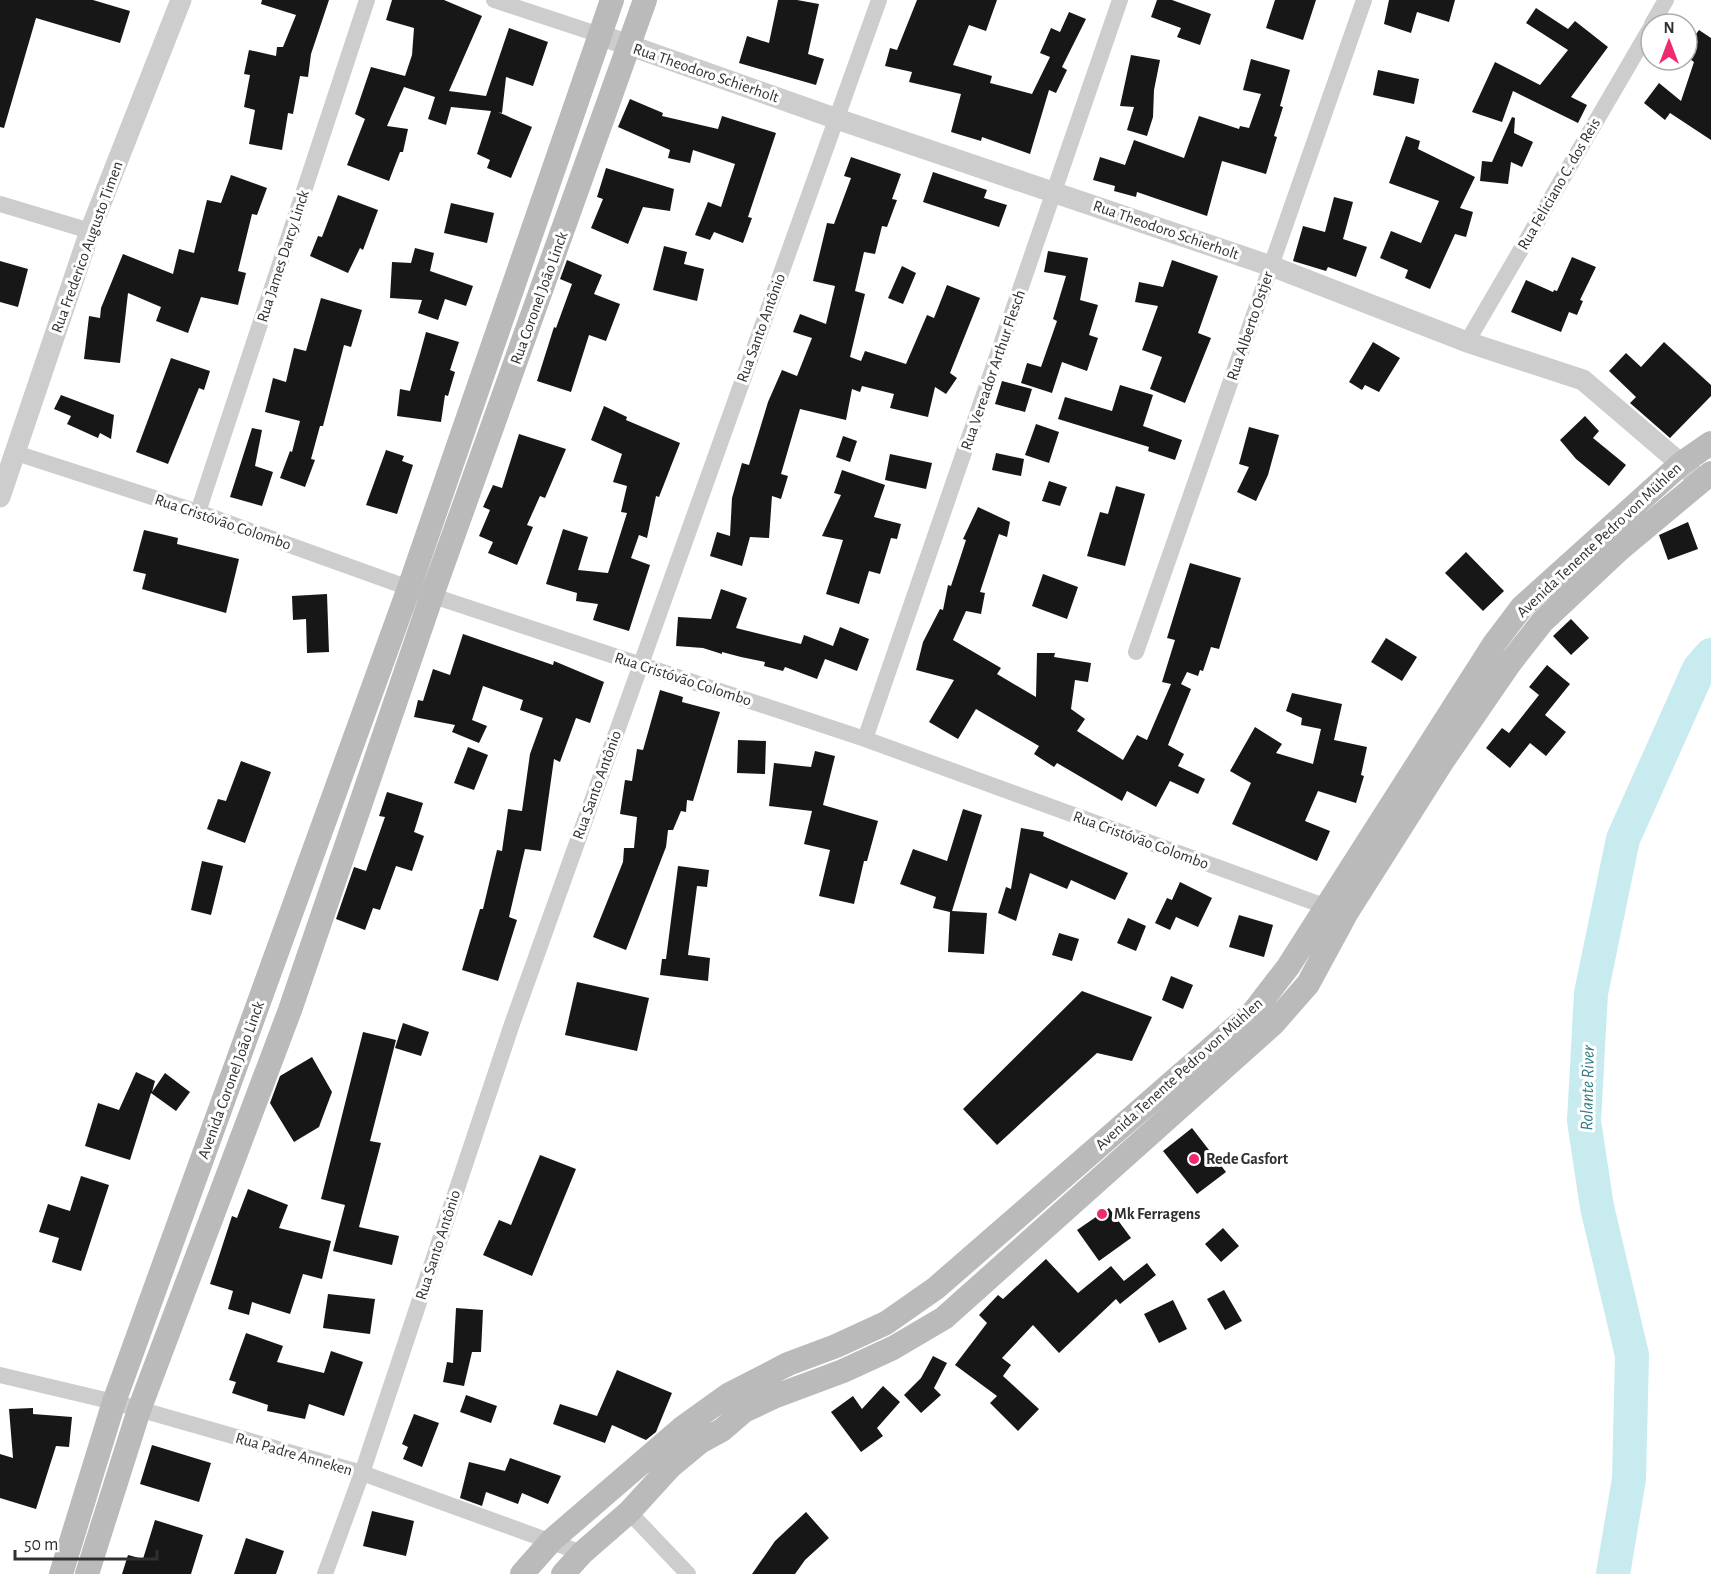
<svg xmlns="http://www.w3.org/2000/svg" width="1711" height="1574" font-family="'Alegreya Sans',sans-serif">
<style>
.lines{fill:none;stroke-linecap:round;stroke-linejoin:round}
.river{stroke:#c8ebef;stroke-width:34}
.building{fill:#171717}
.minor{stroke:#cdcdcd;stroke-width:16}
.tertiary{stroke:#cdcdcd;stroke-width:21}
.secondary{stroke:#bababa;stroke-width:24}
.poi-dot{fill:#f02973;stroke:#fff;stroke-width:2}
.labels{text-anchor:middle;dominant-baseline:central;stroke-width:6;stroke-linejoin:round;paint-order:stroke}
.street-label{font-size:16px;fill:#303030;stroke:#fff}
.poi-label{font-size:16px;font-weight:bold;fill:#303030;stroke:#fff;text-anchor:start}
.water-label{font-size:18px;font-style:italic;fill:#327d84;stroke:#fff}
</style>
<rect width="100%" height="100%" fill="#fff"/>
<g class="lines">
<!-- river -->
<path class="river" d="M1613 1574 1629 1479 1632 1355 1597 1207 1584 1121 1591 993 1623 839 1699 669 1711 655"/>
</g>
<!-- building -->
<path class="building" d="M0 0H93L130 11 120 43 36 18 4 128 0 127Z
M262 0H329L311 54 308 77 300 76 293 114 288 113 282 150 249 144 255 110 244 107 250 75 244 74 249 50 276 56 277 47H283L296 15 261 4Z
M392 0H444L482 16 449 91 486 96 509 28 548 42 533 86 506 77 502 113 498 112 532 127 511 178 487 168 490 160 477 154 491 111 451 107 446 125 428 119 435 97 404 87 387 126 408 129 403 152H400L389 181 347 165 365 119 355 114 371 67 405 76 412 55 414 28 386 20Z
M778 0H797L819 4 808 54 824 59 816 85 739 63 747 36 769 43Z
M917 0H997L986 31 969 25 953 65 992 76 990 83 1032 94 1050 57 1040 53 1051 28 1060 32 1069 12 1086 19 1062 67 1067 70 1056 93 1049 90 1030 154 982 137 981 141 951 132 961 94 909 82 912 72 885 66 890 48 897 50Z
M1157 0H1172L1211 14 1200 45 1177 37 1181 28 1151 17Z
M1275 0H1316L1303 40 1266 28Z
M1389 0H1455L1449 22 1417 12 1411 33 1384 24Z
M1536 8 1568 29 1575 21 1608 47 1571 97 1587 105 1578 123 1513 91 1502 122 1472 112 1495 62 1540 85 1568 50 1526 23Z
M1699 30 1711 38V140L1670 113 1665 120 1644 103 1659 83 1681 101 1694 62 1687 57V46Z
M1131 55 1160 60 1154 90 1153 117 1147 136 1127 130 1134 107 1120 106Z
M1251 59 1290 70 1280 106 1283 107 1274 136 1277 137 1266 174 1222 161 1207 216 1137 192 1136 197 1114 191 1115 186 1093 180 1100 157 1125 165 1134 140 1184 158 1199 116 1239 129 1240 126 1249 128 1261 94 1243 90Z
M1378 70 1419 79 1414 104 1373 95Z
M630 99 663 113 662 116 718 129 722 116 776 133 748 217 752 218 743 243 714 232 710 240 695 235 708 202 721 207 735 164 693 150 690 163 668 158 670 150 618 127Z
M1512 117 1515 118 1514 133 1533 142 1522 167 1511 162 1508 184 1480 181 1482 161 1492 162Z
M1406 136 1420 141 1418 149 1475 177 1460 208 1473 212 1466 237 1455 234 1430 289 1405 278 1408 270 1380 258 1391 231 1421 243 1439 201 1389 183Z
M851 157 901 174 892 199 897 200 887 227 882 226 875 254 864 252 855 291 865 294 850 357 861 361 865 351 906 364 927 315 934 318 947 285 980 298 950 373 957 378 946 394 935 387 928 417 890 408 894 394 862 386 860 392 852 389 846 420 800 409 781 474 788 476 781 499 772 496 769 538 750 537 742 566 710 556 717 532 730 536 732 498 742 463 749 465 768 402 782 370 797 376 812 338 793 332 800 314 826 324 835 286 813 281 827 223 834 224 851 178 844 176Z
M606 168 674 189 670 211 643 207 628 244 591 228 603 199 597 197Z
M933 172 987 190 984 198 1007 205 999 227 923 202Z
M231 175 267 188 257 215 252 214 238 271 246 273 238 305 201 297 188 333 156 321 161 307 128 293 120 363 84 359 89 316 100 318 101 308 123 254 173 274 179 249 194 253 207 200 221 203Z
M338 195 378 210 363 250 360 248 348 273 310 256 318 236 322 237Z
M1334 197 1353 202 1343 239 1367 247 1356 277 1328 267 1326 271 1293 261 1303 226 1325 232Z
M451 203 494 213 487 243 444 233Z
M664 246 687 252 684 264 704 269 697 301 653 290Z
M415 248 434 253 430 271 473 286 466 306 445 299 438 320 418 313 422 300 390 298 392 262 411 263Z
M1048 251 1088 258 1080 300 1098 305 1089 335 1098 338 1087 371 1062 362 1052 393 1021 383 1027 363 1041 367 1057 321 1053 319 1066 276 1044 272Z
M1572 257 1596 267 1580 300 1583 301 1577 315 1569 312 1561 332 1511 312 1526 280 1553 292 1554 290 1557 291Z
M567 260 602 275 594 294 620 304 606 341 589 335 571 392 537 381 554 327 556 328 572 284 560 279Z
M1172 260 1218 276 1198 333 1211 338 1185 403 1150 389 1162 357 1142 350 1158 306 1135 302 1139 282 1163 287Z
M0 261 28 269 18 307 0 302Z
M902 266 916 273 903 304 888 298Z
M321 298 362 310 351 347 344 345 323 426H320L311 459 315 460 305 487 280 478 290 451 292 452 300 421 265 412 273 378 286 382 294 348 306 351Z
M426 332 459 342 450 370 455 372 448 396 445 395 441 422 397 416 400 389 410 391Z
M1373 342 1400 358 1379 392 1365 385 1362 390 1349 382Z
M1664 342 1711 385V396L1670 438 1630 403 1636 397 1609 371 1626 353 1641 367Z
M171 358 210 371 204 390 199 388 168 464 136 452Z
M1002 381 1032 389 1025 412 995 404Z
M1120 385 1153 395 1143 426 1182 440 1175 460 1148 451 1149 447 1058 419 1065 397 1112 411Z
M61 395 114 415 111 439 100 433 98 438 67 424 71 416 54 409Z
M604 406 627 417 626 420 680 443 659 497 656 496 647 538 639 535 631 558 650 565 629 631 593 620 598 604 576 601 577 593 546 584 563 529 588 537 578 570 608 573 627 513 621 512 627 486 613 482 622 454 591 440Z
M1585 416 1599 431 1593 438 1626 465 1609 486 1576 459 1560 440Z
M1036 424 1059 432 1049 463 1025 455Z
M1249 427 1279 435 1268 475 1256 501 1237 492 1249 467 1239 464Z
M252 428 262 430 255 466 273 472 262 506 230 497Z
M519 434 566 449 545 498 540 496 527 525 533 527 517 565 488 553 493 542 479 536 490 510 483 507 493 485 502 488Z
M843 436 857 441 850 462 836 457Z
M386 450 404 456 402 461 413 465 397 514 366 505Z
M996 453 1024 459 1021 476 992 470Z
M890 454 932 463 926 489 885 480Z
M842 470 885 485 874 517 901 524 897 539 891 538 880 574 869 571 859 604 826 594 843 540 822 536 841 495 834 493Z
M1049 481 1067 487 1060 506 1042 501Z
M1116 486 1145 494 1125 566 1087 556 1100 512 1108 514Z
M978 507 1010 522 1007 537 999 534 980 592 985 593 981 614 966 611 953 640 1001 668 997 674 1036 697 1037 653H1055L1054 657 1091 663 1088 682 1075 680 1071 709 1085 719 1077 731 1123 760 1137 735 1147 740 1171 684 1162 682 1175 640 1167 638 1190 563 1241 578 1219 649 1211 647 1203 671 1200 670 1198 676 1187 672 1181 684 1191 689 1168 745 1184 754 1178 766 1205 779 1198 794 1170 781 1156 807 1127 791 1122 801 1057 763 1054 767 1034 754 1039 746 976 709 958 739 929 722 954 680 916 670 923 642 940 609 943 610 948 585 951 586 966 540 963 539Z
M1688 522 1698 549 1668 560 1659 535Z
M144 530 178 538 177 544 239 559 226 613 142 589 146 574 133 571Z
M1466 552 1504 591 1483 611 1445 573Z
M1043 574 1078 587 1067 619 1032 606Z
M721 589 747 598 736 628 801 644 804 635 833 646 840 627 869 639 857 671 825 659 817 679 785 667 783 671 764 666 765 662 741 657 722 652V654L703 648 676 646 678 617 711 619Z
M327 594 329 652 307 653 306 619 293 620 292 596Z
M1571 619 1589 638 1571 655 1553 636Z
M463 634 553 665 554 661 604 682 590 723 576 718 560 762 554 759 541 851 525 849 509 917 517 920 498 981 462 970 480 909H483L497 850 502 851 508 809 522 811 530 754 543 718 520 710 523 700 483 686 472 720 487 726 479 743 452 732 455 725 414 717 418 700 423 701 433 669 450 675Z
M1386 638 1417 657 1402 681 1371 662Z
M1547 665 1570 684 1545 715 1566 732 1546 756 1530 743 1510 768 1486 748 1502 728 1509 733 1539 695 1529 687Z
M660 690 683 697 682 702 720 712 693 801 687 800 686 812 681 811 673 830H668L666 847 626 950 593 937 623 862 624 848H634L637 817 620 814 625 780 632 781 637 749 643 750Z
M1292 693 1342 704 1334 740 1367 747 1361 775 1364 776 1356 803 1318 791 1305 821 1330 831 1317 861 1232 824 1251 783 1230 771 1255 727 1282 744 1276 753 1313 764 1321 729 1301 725 1302 718 1286 711Z
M738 740 766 741 765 774 737 773Z
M468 747 488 755 474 790 454 783Z
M815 751 835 756 823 805 878 821 867 861H864L854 904 819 896 830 850 804 844 812 811 769 806 774 763 811 767Z
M241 761 271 772 245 843 207 829 218 799 226 801Z
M387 792 423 803 414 832 424 836 412 871 396 866 380 910 373 908 365 930 336 919 354 867 366 871 385 817 379 816Z
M963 809 982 815 952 911 987 913 984 954 948 952 950 912 933 908 936 897 900 884 913 849 947 861Z
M1021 828 1044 832 1043 836 1128 873 1115 900 1071 880 1067 889 1030 873 1016 921 998 913 1006 887 1011 889Z
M202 861 223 866 211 915 191 910Z
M678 866 709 870 707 887 697 886 688 955 710 958 708 981 660 975 662 959H666Z
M1180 882 1212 898 1198 927 1176 917 1170 930 1155 923 1167 898 1172 900Z
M1239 915 1273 925 1264 957 1229 947Z
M1128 918 1146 926 1136 951 1117 943Z
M1059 933 1079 939 1072 961 1052 955Z
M1171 976 1193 985 1183 1009 1162 1000Z
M577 982 649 998 637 1051 565 1035Z
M1082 991 1152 1017 1132 1061 1097 1053 997 1145 963 1109Z
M403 1023 429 1032 421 1056 395 1048Z
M363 1032 396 1040 370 1141 381 1143 359 1227 399 1236 392 1265 333 1251 345 1205 321 1199Z
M312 1057 332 1092 319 1127 294 1142 270 1103 280 1076Z
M136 1072 155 1081 152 1092 165 1073 190 1092 176 1111 151 1093 130 1160 85 1146 98 1103 119 1110Z
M1192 1128 1226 1172 1197 1194 1163 1151Z
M540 1155 576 1169 532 1276 483 1255 499 1220 511 1225Z
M81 1176 109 1185 81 1271 52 1262 59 1238 39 1232 48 1204 70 1211Z
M248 1189 288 1205 279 1228 331 1241 322 1279 303 1274 290 1314 252 1302 249 1315 228 1309 233 1291 210 1284 232 1216 237 1218Z
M1109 1208 1131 1238 1099 1261 1077 1230Z
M1223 1228 1239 1246 1221 1262 1205 1244Z
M1046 1259 1078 1293 1111 1266 1124 1281 1147 1263 1156 1275 1120 1304 1116 1299 1059 1353 1033 1325 1002 1358 1011 1365 1003 1376 1039 1409 1018 1431 990 1403 997 1396 955 1365 987 1323 979 1315 998 1295 1003 1299Z
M1224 1290 1242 1321 1225 1330 1207 1299Z
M328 1294 375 1299 370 1334 323 1328Z
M1173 1300 1187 1329 1159 1343 1144 1314Z
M456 1308 483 1310 481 1352H472L464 1386 443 1382 447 1362 453 1363Z
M246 1333 283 1346 277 1362 324 1373 331 1351 363 1362 344 1416 309 1404 305 1419 267 1411 268 1405 232 1393 236 1382 229 1380Z
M933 1356 947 1363 934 1388 941 1395 921 1413 904 1395 921 1378Z
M617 1370 672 1393 656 1432 646 1440 612 1425 605 1443 553 1424 560 1404 597 1416Z
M883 1386 900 1402 877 1428 883 1436 861 1452 831 1412 853 1396 862 1409Z
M466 1395 497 1406 491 1423 460 1412Z
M33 1408V1414L72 1417 69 1447 56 1446 36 1509 0 1498V1454L13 1458 9 1409Z
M414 1414 439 1423 422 1467 403 1459 408 1447 402 1444Z
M152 1445 211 1463 199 1502 140 1484Z
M510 1458 561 1476 548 1504 522 1493 518 1504 486 1492 482 1506 460 1498 469 1462 505 1471Z
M372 1511 414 1521 406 1556 363 1546Z
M806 1512 829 1538 805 1560 795 1574H752L775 1541Z
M155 1520 203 1535 191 1574H122L128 1555 143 1559Z
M246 1538 284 1551 276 1574H234Z"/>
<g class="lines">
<!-- minor -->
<path class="minor" d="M494 0 600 35
M1652 24 1666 0
M0 204 90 231
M1467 342 1651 27
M16 453 198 512 409 588 865 739 1335 910
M198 512 367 0
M1136 652 1364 0
M865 739 1120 0
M0 1375 114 1402 362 1473 582 1553
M629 1512 688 1574
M325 1574 362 1473 512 1024 879 0"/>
<!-- tertiary -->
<path class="tertiary" d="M600 35 837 119 1271 266 1467 342 1583 380 1701 481
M0 497 90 231 181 0"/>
<!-- secondary -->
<path class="secondary" d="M61 1574 114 1402 409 588 612 0
M87 1574 139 1410 290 1010 432 595 645 0
M522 1574 552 1540 682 1428 728 1395 788 1364 836 1346 886 1323 936 1288 1254 1011 1288 967 1494 644 1522 607 1682 463 1711 443
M563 1574 582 1553 629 1512 671 1466 700 1442 722 1430 744 1411 776 1396 843 1371 893 1348 944 1318 1273 1024 1308 984 1347 912 1442 762 1510 663 1542 622 1620 549 1711 473"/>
</g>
<!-- markers -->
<g class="poi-dot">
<circle cx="1194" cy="1159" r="6"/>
<circle cx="1102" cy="1214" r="6"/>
</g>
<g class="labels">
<!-- street labels -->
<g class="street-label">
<text transform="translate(706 73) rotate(19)">Rua Theodoro Schierholt</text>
<text transform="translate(1559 184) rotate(-60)">Rua Feliciano C. dos Reis</text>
<text transform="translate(1166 230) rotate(19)">Rua Theodoro Schierholt</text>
<text transform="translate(87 247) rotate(-70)">Rua Frederico Augusto Timen</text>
<text transform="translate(283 256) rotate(-72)">Rua James Darcy Linck</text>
<text transform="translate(539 298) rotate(-70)">Rua Coronel João Linck</text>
<text transform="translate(1250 326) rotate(-71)">Rua Alberto Ostjer</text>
<text transform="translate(761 328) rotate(-70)">Rua Santo Antônio</text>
<text transform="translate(993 370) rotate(-71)">Rua Vereador Arthur Flesch</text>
<text transform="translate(223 522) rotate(19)">Rua Cristóvão Colombo</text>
<text transform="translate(1599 540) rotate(-43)">Avenida Tenente Pedro von Mühlen</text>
<text transform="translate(683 679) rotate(18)">Rua Cristóvão Colombo</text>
<text transform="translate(597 785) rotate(-70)">Rua Santo Antônio</text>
<text transform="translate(1141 840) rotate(20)">Rua Cristóvão Colombo</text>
<text transform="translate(1179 1074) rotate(-42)">Avenida Tenente Pedro von Mühlen</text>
<text transform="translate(231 1080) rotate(-70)">Avenida Coronel João Linck</text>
<text transform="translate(438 1245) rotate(-72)">Rua Santo Antônio</text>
<text transform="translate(294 1454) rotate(16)">Rua Padre Anneken</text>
</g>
<!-- poi labels -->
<g class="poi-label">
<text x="1206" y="1159">Rede Gasfort</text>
<text x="1114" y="1214">Mk Ferragens</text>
</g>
<!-- water labels -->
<g class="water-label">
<text transform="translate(1588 1088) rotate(-89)">Rolante River</text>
</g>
</g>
<!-- north arrow -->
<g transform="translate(1669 42)"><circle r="28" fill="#ffffff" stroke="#acacac" stroke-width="1.5"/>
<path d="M0-4.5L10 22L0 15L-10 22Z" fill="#f02973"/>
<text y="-9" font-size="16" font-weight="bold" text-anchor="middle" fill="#303030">N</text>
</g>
<!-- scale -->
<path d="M15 1550v9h142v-9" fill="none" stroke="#303030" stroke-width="3"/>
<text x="24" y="1550" font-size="18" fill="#303030" stroke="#ffffff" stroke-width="4.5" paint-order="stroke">50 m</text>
</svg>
